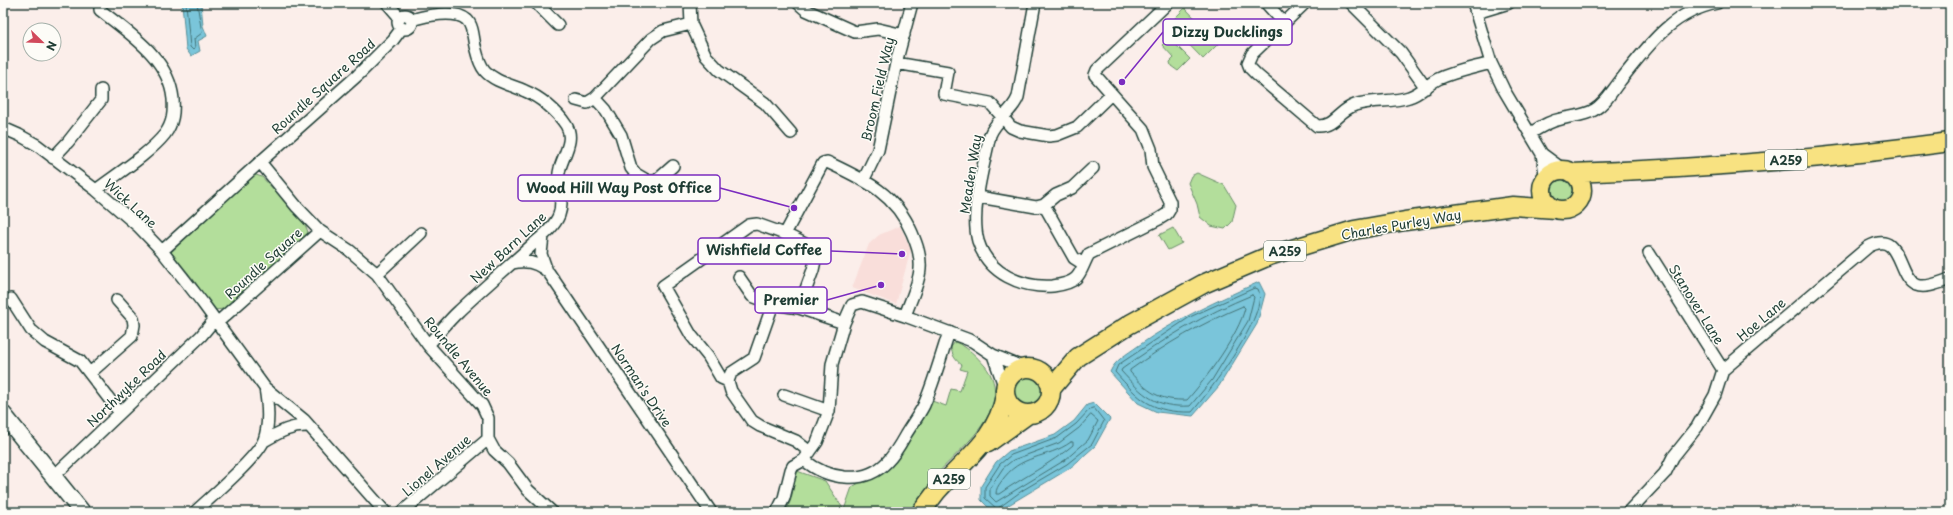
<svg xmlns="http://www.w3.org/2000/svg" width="1953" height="515" font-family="'Playpen Sans',sans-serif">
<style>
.built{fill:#f9deda}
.green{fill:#b3de9b;stroke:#698e68}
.water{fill:#7ac5da;stroke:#568f98}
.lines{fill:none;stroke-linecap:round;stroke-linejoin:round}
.shore{stroke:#437376;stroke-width:1}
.minor-casing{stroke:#1f3d34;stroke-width:14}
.secondary-casing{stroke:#1f3d34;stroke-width:19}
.primary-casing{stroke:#1f3d34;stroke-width:21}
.minor{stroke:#fdfcf7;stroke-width:11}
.secondary{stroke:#fdfcf7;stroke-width:16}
.primary{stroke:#f8e281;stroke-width:18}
.labels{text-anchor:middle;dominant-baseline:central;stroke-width:3;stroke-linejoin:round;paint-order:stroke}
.shield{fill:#fdfcf7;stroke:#62766e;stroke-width:1}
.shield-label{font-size:12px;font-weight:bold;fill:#1f3d34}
.street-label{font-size:13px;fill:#1f3d34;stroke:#fdfcf7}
.leader{fill:none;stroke:#7b2cbf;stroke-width:1.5}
.callout-dot{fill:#7b2cbf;stroke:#fdfcf7;stroke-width:1.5}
.callout{fill:#fdfcf7;stroke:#7b2cbf;stroke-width:1.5}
.callout-label{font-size:14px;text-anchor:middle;font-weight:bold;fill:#1f3d34}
</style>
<rect width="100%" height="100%" fill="#fbeeea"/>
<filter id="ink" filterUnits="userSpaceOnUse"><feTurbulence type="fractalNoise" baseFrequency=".025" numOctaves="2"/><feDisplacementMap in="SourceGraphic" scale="8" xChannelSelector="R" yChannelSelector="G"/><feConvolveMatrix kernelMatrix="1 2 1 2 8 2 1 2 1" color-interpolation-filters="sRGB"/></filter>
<g filter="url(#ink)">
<!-- built -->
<path class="built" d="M900 226 911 249 896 304 852 288 869 244 879 235Z"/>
<!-- green -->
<path class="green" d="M1185 8 1219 43 1203 59 1169 24Z
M1169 38 1190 59 1178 71 1171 66 1170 62 1174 58 1162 45Z
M1197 173 1224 185 1236 205 1232 222 1225 229 1211 226 1200 217 1197 204 1188 183 1191 176Z
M256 175 262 177C273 190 306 218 308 233L293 249 242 291 224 309 214 310 193 279 171 252 252 176Z
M1550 190a12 12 0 1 1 24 0a12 12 0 1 1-24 0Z
M1173 228 1182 243 1168 250 1159 235Z
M955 342C968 347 976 356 985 366 1017 407 961 447 937 474 928 486 920 500 912 512H786L791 499 797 471 825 481 844 510 852 487 877 473 906 446 932 401 946 406 951 389 960 391 967 371 960 369 962 365C955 360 952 355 951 347Z
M1012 392a17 17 0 1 1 34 0a17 17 0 1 1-34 0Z"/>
<!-- water -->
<path class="water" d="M182 3H201L203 26 207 36 198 41 200 51 191 56 186 49Z
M1259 282 1265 294 1257 324 1219 386 1193 416 1157 412 1138 403 1110 372C1115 360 1127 354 1138 346 1176 319 1217 301 1259 282Z
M1094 403 1110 419 1095 446 1070 468 997 512H993L981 500V486L996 462 1009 451 1055 435 1074 421 1087 405Z"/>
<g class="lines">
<!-- shore -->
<path class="shore" d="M186 3 190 47 193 50 195 48 194 39 202 33 197 3
M1255 288 1258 289C1270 313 1209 392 1192 412 1152 413 1140 400 1115 372L1118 365 1190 317Z
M1252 295 1254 297 1248 321 1212 380 1190 406C1155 408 1143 395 1121 371L1122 369C1165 338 1203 315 1252 295Z
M1243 306 1245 308C1239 334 1206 379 1187 400 1159 401 1148 392 1130 372V370C1166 344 1202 323 1243 306Z
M1094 408 1104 421 1092 444 1067 464 1023 490 997 509 985 498V487L1000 464 1011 455 1057 438 1076 424 1090 409Z
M1091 415 1098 421 1088 440 1065 460 996 502 990 496V488L1003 468 1013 460 1059 443 1079 428Z
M1071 442H1073V445C1051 464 1023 477 999 494H996C996 489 998 486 1001 482 1020 453 1046 460 1071 442Z"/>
<!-- minor casing -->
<g class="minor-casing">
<path id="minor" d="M387 3 400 18
M536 3 558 25
M690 3 691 24 706 56 719 70 765 103 791 133
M798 3 806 10 855 32 878 29 904 35
M1035 3 1018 97C1012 113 996 119 990 135 984 165 970 211 978 241 988 274 1022 288 1053 286 1060 285 1071 283 1076 278 1082 272 1084 262 1089 254L1159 219 1167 214 1170 209V202L1153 167 1151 149 1143 129 1095 75 1097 70 1168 3
M1266 3 1284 23
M1305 3 1252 54 1248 63 1250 68 1257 75 1317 126C1334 127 1339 110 1355 105 1372 99 1392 103 1409 97 1420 94 1428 84 1438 79 1455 71 1473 68 1491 63
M1351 3 1401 53 1426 88
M1473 3 1491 63 1504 90 1542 154 1546 180
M1476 13 1509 3
M398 22a7 7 0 1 1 14 0a7 7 0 1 1-14 0Z
M411 20C425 16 455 9 467 20 473 26 473 37 475 46 477 54 479 64 485 71 495 82 512 85 525 91 540 97 557 111 566 125 575 139 564 154 560 168 555 184 565 199 559 215 554 228 540 238 531 246 507 268 482 289 459 311 448 321 438 334 428 345
M896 63 948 72 944 94 990 103 1011 127 1020 131 1049 136 1057 135 1077 127 1111 94
M595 98 606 110 621 135 631 168 636 174 648 181H656L673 166
M576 100 587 103 595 98 651 39 663 31 691 24
M3 128 19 135 37 145 96 190 138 226 162 251 202 302 265 388 304 420 385 512
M1531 133C1540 127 1550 121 1561 119 1572 116 1584 116 1594 110 1605 104 1612 91 1620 81 1648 46 1671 12 1717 3
M1542 154 1565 171
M53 158 68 142 101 100V90
M260 162 358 75 393 40 402 28
M864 179 878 150 896 63 912 3
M96 190C117 174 149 154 165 134 173 123 174 112 173 99 169 58 130 34 100 10V3
M979 197 1036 207 1044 205 1074 258 1082 263
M1044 205 1056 195 1072 188 1093 168
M320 231 349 250 377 274 428 345 482 405 488 418V439L494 450 508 463 528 490 552 512
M785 234 809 246 816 256 813 270 799 308 844 323
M543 236 541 254 547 271
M162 251 260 162 297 207 320 231 218 322
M1649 253 1723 370
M513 263C526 260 539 263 549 273L711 512
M377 274 421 233
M739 277 752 296 773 304
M11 299 31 330 45 342 80 361 120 413
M799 308 773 304 754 358 731 373 728 381 731 391 752 421 760 426 796 441 810 452
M993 355 1005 388
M90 373 132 336 134 325 133 318 117 300
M728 381 721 378 708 356 691 335 663 286 749 225 757 224 785 234 823 163 827 162C865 180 895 193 912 233 917 245 921 256 920 269 919 284 910 301 905 316
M784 395 829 411
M264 441C278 433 291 425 309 426
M804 460C827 479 864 486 887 462 895 454 901 443 906 434 912 424 919 415 924 405 934 382 941 356 949 332
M54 476 201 336 215 319
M195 512C211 497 257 458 264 440 270 423 268 405 265 388
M402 512 488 439
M777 512 784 498 791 470 793 466 804 460 817 442 829 411 832 364 844 323 852 305 862 302 905 316 972 341 993 355 1025 368
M1628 512 1665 473 1673 457 1697 427 1715 395 1723 370 1868 247C1902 228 1896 278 1916 285 1926 289 1941 282 1950 279"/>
</g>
<!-- secondary casing -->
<g class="secondary-casing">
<path id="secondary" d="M3 414 82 512"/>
</g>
<!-- primary casing -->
<g class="primary-casing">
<path id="primary" d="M1542 190a20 20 0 1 1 40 0a20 20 0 1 1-40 0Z
M1571 173C1698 169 1824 159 1950 142
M1005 391a23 23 0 1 1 46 0a23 23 0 1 1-46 0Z
M1051 389 1078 357 1130 324 1203 284 1269 256 1354 230 1405 221 1513 206 1556 209
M988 443 1027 415
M921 512C927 505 932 497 938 490 965 459 997 439 1005 396"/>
</g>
<!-- minor -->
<use href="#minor" class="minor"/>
<!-- secondary -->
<use href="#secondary" class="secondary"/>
<!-- primary -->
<use href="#primary" class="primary"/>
</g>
</g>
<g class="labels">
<!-- shield labels -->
<g class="shield">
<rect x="1765" y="150" width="42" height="20" rx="3"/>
<rect x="1264" y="241" width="42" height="20" rx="3"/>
<rect x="928" y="469" width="42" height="20" rx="3"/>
</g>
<g class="shield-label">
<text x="1786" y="160">A259</text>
<text x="1285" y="251">A259</text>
<text x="949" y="479">A259</text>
</g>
<!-- street labels -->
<g class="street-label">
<text transform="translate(323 86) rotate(-42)">Roundle Square Road</text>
<text transform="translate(877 89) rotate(-77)">Broom Field Way</text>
<text transform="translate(970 174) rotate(-81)">Meaden Way</text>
<text transform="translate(131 203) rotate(42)">Wick Lane</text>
<text transform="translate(1401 224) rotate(-10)">Charles Purley Way</text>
<text transform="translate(508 247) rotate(-43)">New Barn Lane</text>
<text transform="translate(263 263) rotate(-42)">Roundle Square</text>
<text transform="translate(1697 304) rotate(58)">Stanover Lane</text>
<text transform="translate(1761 319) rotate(-40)">Hoe Lane</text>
<text transform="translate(459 356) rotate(50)">Roundle Avenue</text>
<text transform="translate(642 385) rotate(56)">Norman's Drive</text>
<text transform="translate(126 388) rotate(-44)">Northwyke Road</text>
<text transform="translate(436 465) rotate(-41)">Lionel Avenue</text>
</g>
</g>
<!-- callouts -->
<path class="leader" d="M1122 82L1163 32M794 208L720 188M902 254L831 251M881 285L827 300"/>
<g class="callout-dot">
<circle cx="1122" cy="82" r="4"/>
<circle cx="794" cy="208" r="4"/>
<circle cx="902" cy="254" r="4"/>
<circle cx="881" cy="285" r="4"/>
</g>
<g class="callout">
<rect x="1163" y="19" width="129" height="26" rx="4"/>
<rect x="518" y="175" width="202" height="26" rx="4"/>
<rect x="698" y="238" width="133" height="26" rx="4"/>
<rect x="755" y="287" width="72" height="26" rx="4"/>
</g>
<g class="callout-label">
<text x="1227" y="37">Dizzy Ducklings</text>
<text x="619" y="193">Wood Hill Way Post Office</text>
<text x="764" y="255">Wishfield Coffee</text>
<text x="791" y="305">Premier</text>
</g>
<!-- margin -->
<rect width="1953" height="515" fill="none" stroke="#fdfcf7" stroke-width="16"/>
<rect x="8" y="8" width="1937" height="499" fill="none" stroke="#1f3d34" stroke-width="1.5" filter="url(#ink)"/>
<!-- north arrow -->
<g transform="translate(42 42) rotate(113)"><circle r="19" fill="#fdfcf7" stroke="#a4b0a9"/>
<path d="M0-3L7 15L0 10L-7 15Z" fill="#d1495b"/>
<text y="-6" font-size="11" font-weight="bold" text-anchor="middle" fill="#1f3d34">N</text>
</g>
</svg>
